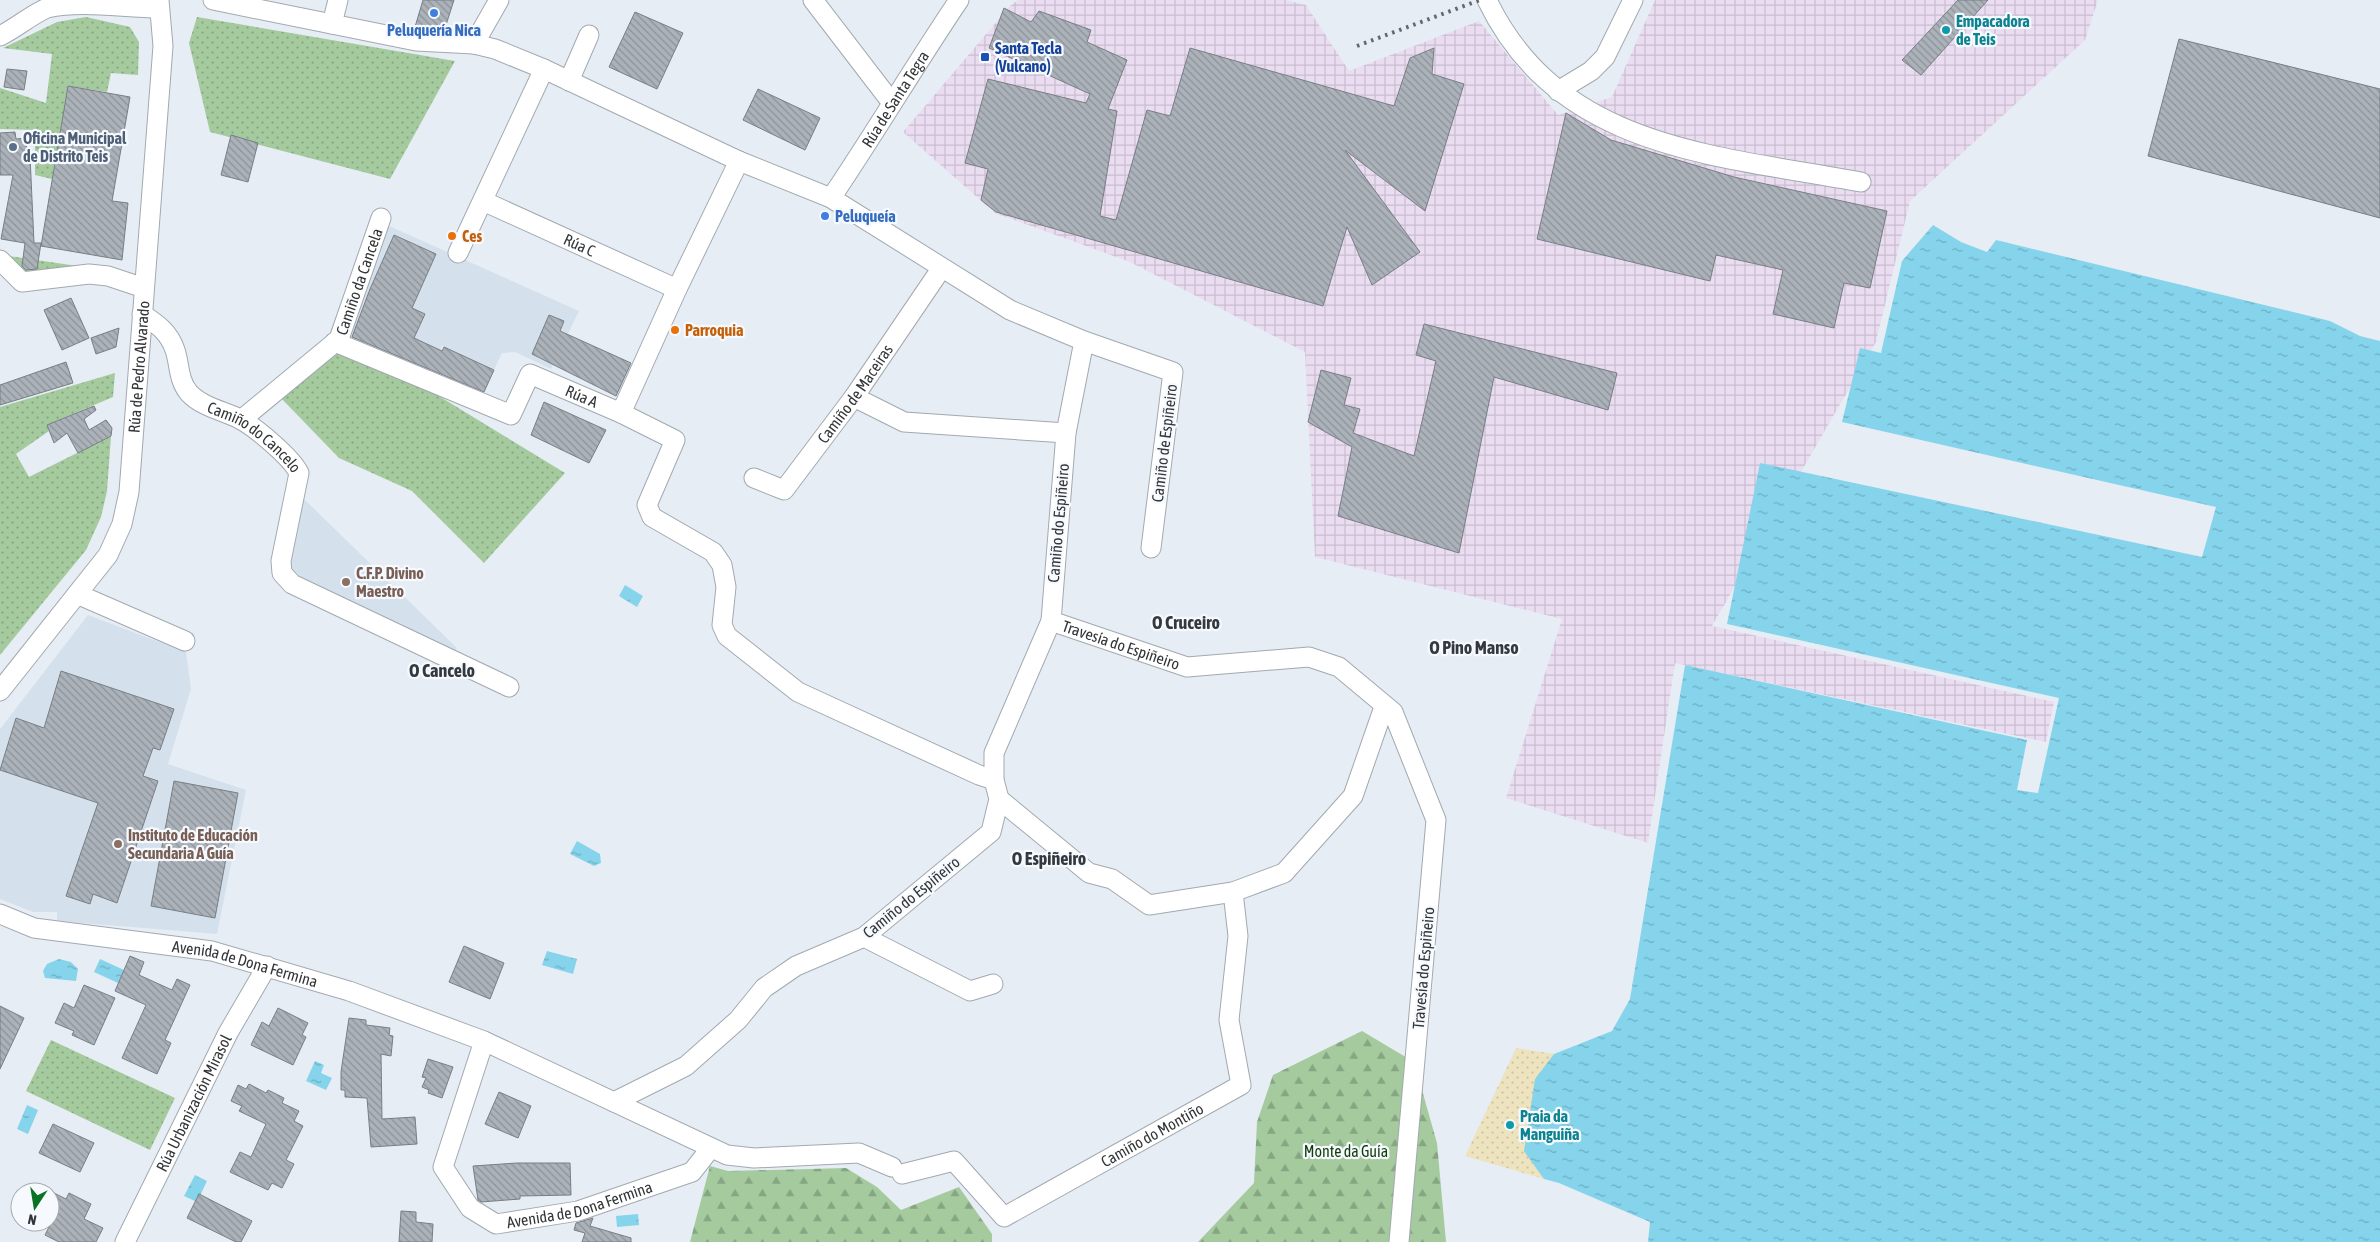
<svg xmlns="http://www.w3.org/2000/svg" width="2380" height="1242" font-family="'Asap Condensed',sans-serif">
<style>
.built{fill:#d4e1ed}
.industrial{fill:url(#industrial-grid)}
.green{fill:url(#green-dots)}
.forest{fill:url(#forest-firs)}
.sand{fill:url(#sand-dots)}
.water{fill:url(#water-ripples)}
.building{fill:url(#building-back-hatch);stroke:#787e85}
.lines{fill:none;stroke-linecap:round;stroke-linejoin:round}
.street-casing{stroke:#a2a9b0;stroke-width:21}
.street{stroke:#fff;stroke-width:19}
.rail{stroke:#64686c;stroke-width:4;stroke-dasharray:2.5 5;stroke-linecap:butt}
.shop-dot{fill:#3f7fe0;stroke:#f6faff;stroke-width:2}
.culture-dot{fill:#0f9aa8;stroke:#f6faff;stroke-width:2}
.transit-dot{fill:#1a4fb4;stroke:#f6faff;stroke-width:2}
.service-dot{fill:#5c6f8a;stroke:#f6faff;stroke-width:2}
.food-dot{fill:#e8710a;stroke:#f6faff;stroke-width:2}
.education-dot{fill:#8d6e63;stroke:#f6faff;stroke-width:2}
.labels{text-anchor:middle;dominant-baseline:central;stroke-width:4.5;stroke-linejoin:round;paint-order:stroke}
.culture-label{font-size:16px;font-weight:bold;fill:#0d838f;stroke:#f6faff;text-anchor:start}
.shop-label{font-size:16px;font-weight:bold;fill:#366cbe;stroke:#f6faff}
.transit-label{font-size:16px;font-weight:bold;fill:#164399;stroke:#f6faff;text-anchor:start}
.street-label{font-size:16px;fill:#333638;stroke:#f6faff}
.service-label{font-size:16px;font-weight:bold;fill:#4e5e75;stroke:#f6faff;text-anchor:start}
.food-label{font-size:16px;font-weight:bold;fill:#c56008;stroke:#f6faff;text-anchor:start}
.education-label{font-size:16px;font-weight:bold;fill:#785e54;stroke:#f6faff;text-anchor:start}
.park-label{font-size:16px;fill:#113d0a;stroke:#f6faff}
.neighbourhood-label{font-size:18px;font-weight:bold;fill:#33393e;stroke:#f6faff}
</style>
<defs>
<pattern id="industrial-grid" width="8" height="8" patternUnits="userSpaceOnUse" patternTransform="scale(1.25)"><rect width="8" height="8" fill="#eaddf1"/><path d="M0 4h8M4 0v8" fill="none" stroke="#c9becf"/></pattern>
<pattern id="green-dots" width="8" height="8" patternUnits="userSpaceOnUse" patternTransform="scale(1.25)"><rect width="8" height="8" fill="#a4ca9e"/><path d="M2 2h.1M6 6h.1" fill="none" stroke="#86a582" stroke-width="1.8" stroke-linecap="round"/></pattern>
<pattern id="forest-firs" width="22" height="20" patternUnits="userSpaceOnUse" patternTransform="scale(1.25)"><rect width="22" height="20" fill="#a4ca9e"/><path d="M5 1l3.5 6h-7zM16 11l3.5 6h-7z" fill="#86a582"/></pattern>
<pattern id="sand-dots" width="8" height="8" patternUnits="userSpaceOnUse" patternTransform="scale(1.25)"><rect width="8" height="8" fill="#ede3be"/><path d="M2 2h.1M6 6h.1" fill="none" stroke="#ccc3a4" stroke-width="1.8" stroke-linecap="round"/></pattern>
<pattern id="water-ripples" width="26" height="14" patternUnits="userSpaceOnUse" patternTransform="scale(1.25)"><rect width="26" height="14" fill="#85d4ec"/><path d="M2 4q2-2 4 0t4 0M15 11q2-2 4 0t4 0" fill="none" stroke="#6dadc0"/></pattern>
<pattern id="building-back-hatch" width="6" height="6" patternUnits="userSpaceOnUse" patternTransform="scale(1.25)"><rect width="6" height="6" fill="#abb2b9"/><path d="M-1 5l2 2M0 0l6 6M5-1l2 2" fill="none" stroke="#8c9297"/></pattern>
</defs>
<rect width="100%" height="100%" fill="#e6edf5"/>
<!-- built -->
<path class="built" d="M387 225 579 311 551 369 515 352 502 353 494 370 442 346 428 377 347 340Z
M304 499 457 648 453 653 292 575 288 568 297 508Z
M88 615 186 652 191 689 168 764 246 790 217 934 57 921V912H33L0 899V729Z"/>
<!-- industrial -->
<path class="industrial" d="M1018 0H1286L1306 5 1349 71 1479 21 1558 115 1612 97 1655 0H2098L2085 40 1910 201 1876 342 1712 626 2054 702 2046 742 1675 663 1648 843 1506 798 1562 619 1315 557 1305 352 1130 262 995 213 903 132 1010 6Z"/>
<!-- green -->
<path class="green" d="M86 17 130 27 139 42 138 75 111 73 107 92 68 86 52 179 35 175V130L0 129V88L46 103 52 54 3 48 57 22Z
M197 17 455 61 390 179 210 132 189 43Z
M2 255 91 268 23 277Z
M347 340 565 473 484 563 412 491 339 458 279 396Z
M115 373 113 397 47 425 49 431 16 454 29 477 111 436 107 491 101 517 86 550 0 655V407Z
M51 1040 175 1098 150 1150 26 1091Z"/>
<!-- forest -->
<path class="forest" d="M1362 1031 1414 1062 1437 1143 1446 1242H1198L1254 1183 1257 1122 1273 1075Z
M710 1166 728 1171 846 1168 877 1187 901 1210 959 1187 992 1234V1242H690Z"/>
<!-- sand -->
<path class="sand" d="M1516 1048 1554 1054 1548 1077 1539 1147 1544 1179 1465 1156Z"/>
<!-- water -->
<path class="water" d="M1933 225 1961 242 1987 252 1996 240 2330 321 2360 336 2380 341V1242H1648L1650 1222 1559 1183 1544 1179 1524 1151 1535 1079 1554 1054 1612 1031 1630 999 1685 665 2027 740 2017 790 2038 793 2059 698 1727 624 1760 463 2202 557 2216 507 1842 422 1860 348 1881 353 1902 261Z
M625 585 643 596 637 607 619 596Z
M577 841 600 854 601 863 594 866 570 854Z
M547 951 577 959 573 974 542 965Z
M59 959 71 962 78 969 76 981 45 978 43 971 47 964Z
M100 959 124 970 118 983 94 972Z
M315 1061 324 1065 321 1073 332 1078 326 1090 306 1081Z
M27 1105 38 1110 28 1134 17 1129Z
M195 1175 207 1181 197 1202 184 1196Z
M638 1214 639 1225 617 1227 616 1216Z"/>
<!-- building -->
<path class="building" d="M423 0H454L446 25 415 27Z
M1958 0H1988L1921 75 1902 60Z
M1004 8 1031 22 1039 11 1091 30 1087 42 1127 60 1108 109 1117 111 1100 216 1116 220 1147 110 1170 116 1190 48 1394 106 1410 58 1434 48 1432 74 1464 84 1425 211 1345 150 1420 252 1372 285 1347 227 1323 306 996 212 981 200 988 169 965 163 988 79 1086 103 1090 94 989 48Z
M635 12 683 33 657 89 609 67Z
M2179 39 2380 89V218L2148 156Z
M7 69 27 71 24 90 4 87Z
M68 86 130 97 112 201 128 203 122 260 41 246Z
M758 89 820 118 805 150 743 120Z
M1566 113 1611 140 1734 177 1887 211 1870 288 1844 283 1834 328 1773 314 1783 270 1716 255 1710 281 1537 239Z
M15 132 16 139 26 138 27 156H30L34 243H41L37 269 26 270 22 266 25 243 1 239 13 175H0V133Z
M231 135 258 143 248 182 221 175Z
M394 235 436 254 412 308 425 314 414 338 442 351 444 347 494 370 484 392 352 337 370 289Z
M71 298 89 338 62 350 44 310Z
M549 315 564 321 560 331 631 363 616 396 532 354Z
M1424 324 1617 373 1608 410 1494 377 1459 553 1338 516 1352 447 1308 422 1321 370 1351 378 1344 405 1360 409 1353 433 1414 456 1436 361 1416 355Z
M119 328 116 347 96 354 91 338Z
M66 362 73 383 0 405V385Z
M544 402 606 430 589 463 531 435Z
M94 406 96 410 84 419 89 430 106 420 112 428 111 436 78 453 67 433 54 443 47 425Z
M61 671 174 709 160 750 153 748 143 776 158 781 117 903 93 894 90 904 66 896 98 803 0 770 16 718 44 728Z
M174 781 238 793 215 918 151 906Z
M464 946 504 963 490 999 449 982Z
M130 956 144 962 139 975 172 990 177 979 190 985 165 1040 171 1043 157 1074 122 1058 146 1005 115 991Z
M84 985 115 998 94 1045 72 1035 74 1031 55 1023 64 1003 74 1008Z
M0 1006 24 1018 0 1069Z
M278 1008 308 1023 302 1035 306 1037 293 1065 251 1045 262 1022 269 1026Z
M349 1018 366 1020V1025L390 1028 389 1035 393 1036 391 1056 381 1054 382 1119 415 1117 417 1144 371 1147 367 1098 345 1097V1090H341V1072Z
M428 1059 453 1067 442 1098 428 1093 429 1090 422 1087 426 1078 422 1077Z
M249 1084 266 1093 268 1090 284 1098 282 1103 299 1111 294 1121 303 1126 286 1160 294 1164 282 1188 272 1183 268 1190 230 1172 240 1152 251 1157 266 1124 239 1111 242 1106 231 1101 238 1085 246 1089Z
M499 1092 531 1106 518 1138 485 1124Z
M53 1124 94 1143 80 1172 39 1153Z
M517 1163H570L571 1195 520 1196V1199L481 1202 478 1200 473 1166Z
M50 1191 66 1199 69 1193 91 1204 84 1219 103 1228 96 1242H59L45 1235 50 1225Z
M199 1194 252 1221 241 1242H236L187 1218Z
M401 1211 416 1212V1222L433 1224 432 1242H399Z
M593 1218 590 1226 631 1238V1242H582L585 1233 574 1230 576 1223Z"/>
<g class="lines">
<!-- street casing -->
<g class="street-casing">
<g id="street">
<path d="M213 0 416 41 474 44 495 49 544 69 739 161 831 198 1010 310 1084 341 1066 433 1051 621 994 753V780L999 799 991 832 864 937 796 966 764 988 738 1020 686 1066 614 1102"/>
<path d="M813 0 892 103"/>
<path d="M1487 0C1559 150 1717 155 1861 182"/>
<path d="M332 24 338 0"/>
<path d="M0 36C16 28 31 15 47 8 83 0 123 8 159 8"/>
<path d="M474 44 499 0"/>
<path d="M569 81 589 35"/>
<path d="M1558 91 1591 71 1605 57 1633 0"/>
<path id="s1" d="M831 198C875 133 915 65 959 0"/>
<path id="s2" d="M483 201 677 289"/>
<path d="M458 253 544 69"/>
<path d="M0 260 22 282 89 274 108 276 144 288"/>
<path id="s3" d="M142 314C157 324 169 332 175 350 180 365 178 380 189 393 202 407 224 411 240 419 256 428 291 457 299 473L281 561 282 573 292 584 509 687"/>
<path d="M1084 341 1173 372 1151 548"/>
<path id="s4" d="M335 342 511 415 530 374 621 413 675 440 647 505 652 517 713 552 722 565 726 587 722 625 727 636 798 692 979 775 994 780"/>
<path d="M854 397 904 422 1066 433"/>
<path d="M621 413 677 289 739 161"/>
<path id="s5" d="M241 420 339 339 381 218"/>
<path id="s6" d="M754 478 784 490 854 397 941 269"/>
<path d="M77 594 185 641"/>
<path id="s7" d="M1051 621 1187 667 1309 657 1339 667 1393 712 1436 820 1399 1242"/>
<path id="s8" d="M0 691 108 555 122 524 129 492 163 46 159 0"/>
<path d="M999 799 1089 873 1112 879 1149 905 1233 892 1284 873 1353 796 1384 707"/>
<path id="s9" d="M0 914 34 928 212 951 349 991 484 1041 727 1155 754 1158 859 1153 892 1167"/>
<path d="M864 937 970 991 993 984"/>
<path id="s10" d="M484 1041 443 1167 470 1208 496 1224 578 1211 692 1172 710 1149"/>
<path id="s11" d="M902 1174 954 1161 1004 1217 1241 1085 1229 1020 1238 936 1233 892"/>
<path id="s12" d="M125 1242 228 1033 267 966"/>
</g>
</g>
<!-- street -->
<use href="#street" class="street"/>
<!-- rail -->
<path class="rail" d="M1357 46 1480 0"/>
</g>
<!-- markers -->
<g class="shop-dot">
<circle cx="434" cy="13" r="5"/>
<circle cx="825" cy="216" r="5"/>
</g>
<g class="culture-dot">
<circle cx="1946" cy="30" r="5"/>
<circle cx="1510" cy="1125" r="5"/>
</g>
<rect class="transit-dot" x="980" y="52" width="10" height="10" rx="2.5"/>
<circle class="service-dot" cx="13" cy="147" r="5"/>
<g class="food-dot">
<circle cx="452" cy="236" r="5"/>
<circle cx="675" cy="330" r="5"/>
</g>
<g class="education-dot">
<circle cx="346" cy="582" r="5"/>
<circle cx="118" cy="844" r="5"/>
</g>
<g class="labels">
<!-- culture labels -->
<g class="culture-label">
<text x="1956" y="21">Empacadora<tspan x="1956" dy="18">de Teis</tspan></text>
<text x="1520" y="1116">Praia da<tspan x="1520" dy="18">Manguiña</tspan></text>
</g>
<!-- shop labels -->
<g class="shop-label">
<text x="434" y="30">Peluquería Nica</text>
<text x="835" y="216" text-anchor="start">Peluqueía</text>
</g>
<!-- transit labels -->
<g class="transit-label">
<text x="995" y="48">Santa Tecla<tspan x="995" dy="18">(Vulcano)</tspan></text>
</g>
<!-- street labels -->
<g class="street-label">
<text stroke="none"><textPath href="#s1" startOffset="118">Rúa de Santa Tegra</textPath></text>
<text stroke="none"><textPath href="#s2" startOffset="106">Rúa C</textPath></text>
<text stroke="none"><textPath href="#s5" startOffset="188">Camiño da Cancela</textPath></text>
<text stroke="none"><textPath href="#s8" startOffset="366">Rúa de Pedro Alvarado</textPath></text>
<text stroke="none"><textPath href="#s6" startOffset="152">Camiño de Maceiras</textPath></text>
<text stroke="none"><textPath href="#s4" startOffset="292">Rúa A</textPath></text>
<text stroke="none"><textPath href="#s3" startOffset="175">Camiño do Cancelo</textPath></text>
<text transform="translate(1164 443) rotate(-83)">Camiño de Espiñeiro</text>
<text transform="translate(1058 523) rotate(-85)">Camiño do Espiñeiro</text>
<text stroke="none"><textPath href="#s7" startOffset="74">Travesía do Espiñeiro</textPath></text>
<text transform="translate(911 897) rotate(-39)">Camiño do Espiñeiro</text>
<text stroke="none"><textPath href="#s9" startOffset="251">Avenida de Dona Fermina</textPath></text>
<text transform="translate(1423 968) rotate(-85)">Travesía do Espiñeiro</text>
<text stroke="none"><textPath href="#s12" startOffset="155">Rúa Urbanización Mirasol</textPath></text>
<text stroke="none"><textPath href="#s11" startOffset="298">Camiño do Montiño</textPath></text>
<text stroke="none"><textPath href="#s10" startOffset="298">Avenida de Dona Fermina</textPath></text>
</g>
<!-- service labels -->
<g class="service-label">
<text x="23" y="138">Oficina Municipal<tspan x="23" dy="18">de Distrito Teis</tspan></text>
</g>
<!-- food labels -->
<g class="food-label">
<text x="462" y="236">Ces</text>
<text x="685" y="330">Parroquia</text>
</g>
<!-- education labels -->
<g class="education-label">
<text x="356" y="573">C.F.P. Divino<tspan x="356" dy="18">Maestro</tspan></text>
<text x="128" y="835">Instituto de Educación<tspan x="128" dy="18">Secundaria A Guía</tspan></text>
</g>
<!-- park labels -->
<g class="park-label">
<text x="1346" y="1151">Monte da Guía</text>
</g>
<!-- neighbourhood labels -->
<g class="neighbourhood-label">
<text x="1186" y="622">O Cruceiro</text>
<text x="1474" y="647">O Pino Manso</text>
<text x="442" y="670">O Cancelo</text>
<text x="1049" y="858">O Espiñeiro</text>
</g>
</g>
<!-- north arrow -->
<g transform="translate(35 1207) rotate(192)"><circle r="24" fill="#f6faff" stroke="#a8acaf"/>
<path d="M0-4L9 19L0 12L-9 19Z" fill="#0b7223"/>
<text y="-8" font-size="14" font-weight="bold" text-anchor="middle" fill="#333638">N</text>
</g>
</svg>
